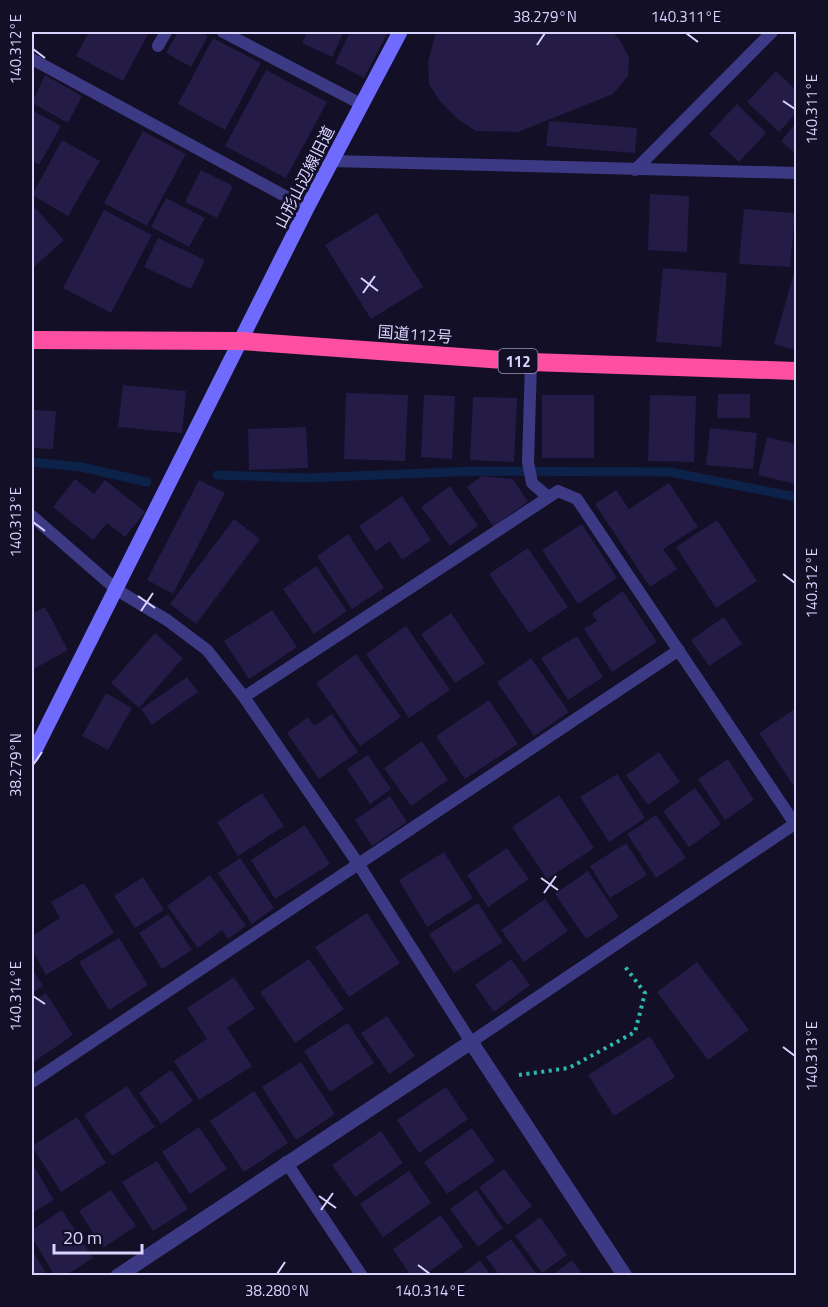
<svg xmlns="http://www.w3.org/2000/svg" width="828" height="1307" font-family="'Titillium Web','Noto Sans JP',sans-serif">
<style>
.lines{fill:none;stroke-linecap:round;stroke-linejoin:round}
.stream{stroke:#0c2248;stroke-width:9}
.building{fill:#241b47}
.path{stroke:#2fb8b0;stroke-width:4;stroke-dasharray:3 4.5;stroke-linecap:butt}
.lane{stroke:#3d3a85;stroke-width:12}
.street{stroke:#3d3a85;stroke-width:15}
.secondary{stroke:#6f6bff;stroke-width:15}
.highway{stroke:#ff4fa3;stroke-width:18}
.ticks{fill:none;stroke:#d9d4ff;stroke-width:2}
.labels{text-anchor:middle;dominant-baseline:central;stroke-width:6;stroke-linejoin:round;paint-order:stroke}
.shield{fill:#130f26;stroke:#9e99be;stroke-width:1.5}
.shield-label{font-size:15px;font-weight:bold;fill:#d9d4ff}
.street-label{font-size:16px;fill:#d9d4ff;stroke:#130f26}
.neatline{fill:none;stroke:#d9d4ff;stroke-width:2}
.ticks-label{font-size:15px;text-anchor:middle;fill:#d9d4ff}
</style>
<rect width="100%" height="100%" fill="#130f26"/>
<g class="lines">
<!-- stream -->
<path class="stream" d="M32 462 81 467 147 482
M217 475 305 478 476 471 670 472 796 497"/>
</g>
<!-- building -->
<path class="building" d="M89 32H144L148 34 123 81 76 56Z
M178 32H199L208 36 191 67 166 53Z
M307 32H344L332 57 302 43Z
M350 32H388L364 78 335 63Z
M436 32H612L620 40 629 58 628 76 613 94 518 132 476 131 459 120 440 101 429 84 428 62Z
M213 38 261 63 225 130 178 104Z
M266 70 327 102 286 178 225 146Z
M776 71 796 90V113L779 132 747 102Z
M45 75 82 96 68 123 32 103Z
M737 104 766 133 739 162 709 134Z
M32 110 61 126 39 165 32 161Z
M549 121 637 128 635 153 546 146Z
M796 123V154L781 141Z
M143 131 186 154 147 226 104 203Z
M62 140 100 161 68 216 32 195Z
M201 170 233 186 217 218 185 202Z
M650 194 689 196 687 252 648 250Z
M166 198 205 218 189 247 151 227Z
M32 204 64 240 32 269Z
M744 209 795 213 790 267 739 264Z
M104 210 152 235 111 313 63 288Z
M377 213 423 287 371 319 325 245Z
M158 238 205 260 191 289 144 267Z
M663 268 727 273 721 347 656 342Z
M795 269H796V350L774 344Z
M123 385 186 391 182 433 118 427Z
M346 393 408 395 405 461 344 459Z
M718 394H750V418H717Z
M424 395 455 396 452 459 421 457Z
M542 395H594V458H542Z
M650 395 696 396 694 462 648 461Z
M473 397 517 398 514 462 470 460Z
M32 410 56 411 53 449 32 448Z
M306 427 308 468 249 470 248 429Z
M710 428 757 433 753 469 706 465Z
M767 437 796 444V484L758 475Z
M482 476 513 479 528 502 493 526 467 487Z
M75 479 94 494 105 480 145 512 125 537 107 523 93 540 53 507Z
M199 480 225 493 173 594 147 580Z
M669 483 698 527 663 549 677 569 650 587 595 504 616 490 629 509Z
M450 486 478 526 450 546 421 507Z
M402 496 431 540 402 560 390 541 376 551 359 526Z
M234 519 260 539 196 624 170 604Z
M717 520 757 581 716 608 676 547Z
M582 524 617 578 578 604 542 550Z
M348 534 384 588 352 609 317 556Z
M528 548 568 607 529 633 489 574Z
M316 566 347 611 314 634 283 589Z
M623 591 657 642 612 672 584 629 597 621 592 613Z
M45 607 68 650 32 670V614Z
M272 610 297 647 249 679 224 641Z
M451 613 485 663 455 683 421 634Z
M724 617 742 644 709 666 691 640Z
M406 626 450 690 409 718 366 654Z
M155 633 183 658 139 708 111 683Z
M577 636 603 677 568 700 541 658Z
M356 654 401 717 360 746 316 683Z
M531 658 569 712 534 736 497 682Z
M187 677 198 692 152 725 141 709Z
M106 693 132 708 108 750 82 736Z
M489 700 518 744 465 779 436 736Z
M796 708V782L793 785 759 733Z
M332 714 358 752 319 779 287 733 308 717 314 726Z
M422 741 448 780 411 806 384 768Z
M659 752 680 782 648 805 626 775Z
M368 755 391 789 370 804 347 769Z
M728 759 754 800 725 820 698 779Z
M617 774 645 818 609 842 580 797Z
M695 788 721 824 689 847 663 811Z
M262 793 284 826 238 856 217 822Z
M559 795 594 848 547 879 512 827Z
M390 796 407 822 372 846 355 820Z
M656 815 686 858 656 878 627 834Z
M305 825 330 864 275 899 251 860Z
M626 843 647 875 610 898 590 866Z
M507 848 529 879 488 907 467 875Z
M444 852 473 898 427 927 399 880Z
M240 858 274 908 252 924 218 873Z
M588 871 619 917 586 939 555 894Z
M210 875 246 926 228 939 222 930 198 948 167 906Z
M143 877 164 910 135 928 114 896Z
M84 883 114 933 46 975 32 950V936L60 918 51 902Z
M545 899 568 931 524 962 501 930Z
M478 903 503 942 454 973 429 934Z
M367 913 400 963 349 997 315 947Z
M168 914 192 950 162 969 139 933Z
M119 938 148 985 109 1010 79 962Z
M309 959 344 1009 295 1043 260 992Z
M511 959 530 985 494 1012 475 985Z
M697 962 749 1030 708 1060 657 992Z
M32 969 43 986 32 993Z
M234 977 255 1009 227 1028 252 1066 199 1100 174 1061 207 1039 187 1008Z
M46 993 73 1035 32 1063V1002Z
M387 1016 415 1056 389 1074 361 1033Z
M348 1023 374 1063 330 1092 304 1051Z
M650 1036 675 1077 614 1116 588 1075Z
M301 1062 335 1114 296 1140 262 1087Z
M171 1070 193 1101 161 1124 139 1093Z
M127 1086 155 1127 112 1156 84 1115Z
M446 1087 468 1119 419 1153 397 1120Z
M254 1091 288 1143 244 1172 210 1121Z
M77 1117 106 1163 61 1192 32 1146Z
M199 1127 227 1169 190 1194 162 1152Z
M472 1128 495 1161 447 1194 424 1162Z
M381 1131 403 1163 355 1197 332 1165Z
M157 1161 188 1209 153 1231 122 1182Z
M32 1163 54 1200 32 1213Z
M504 1169 532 1206 507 1225 479 1187Z
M409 1171 431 1203 383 1237 360 1204Z
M111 1190 136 1226 103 1248 79 1211Z
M476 1190 503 1228 478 1247 450 1209Z
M62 1210 93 1258 65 1276H55L32 1238V1230Z
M441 1215 463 1247 423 1276H411L393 1249Z
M540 1217 567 1255 542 1273 515 1236Z
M511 1239 538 1276H500L486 1257Z
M32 1250 48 1276H32Z
M480 1260 491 1276H460Z
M572 1260 584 1276H551Z"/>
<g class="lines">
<!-- path -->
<path class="path" d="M519 1075 569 1068 635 1032 645 993 623 964"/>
<!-- lane -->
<path class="lane" d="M223 32 361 104
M158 46 166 32
M32 59 307 208
M332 161 796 173
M635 170 772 32
M531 362 528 462 532 483 547 496
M32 516 117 590 167 620 207 650 244 697 359 865 471 1042 796 823
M244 697 558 491 577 499 795 824
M32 1082 679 650
M286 1162 362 1276"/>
<!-- street -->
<path class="street" d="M118 1276 471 1042 625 1276"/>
<!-- secondary -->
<path class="secondary" d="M32 756 307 208 400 32"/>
<!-- highway -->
<path class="highway" d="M32 340 241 341 531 362 796 371"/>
</g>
<!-- ticks -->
<path class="ticks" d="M686 33 698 42M537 45 545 33M33 49 45 58M783 101 795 109M361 278 378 291M363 293 375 276M33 522 45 531M783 574 795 583M138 596 155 608M141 611 153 593M33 765 42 752M541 878 558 890M544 893 556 876M33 996 45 1004M783 1047 795 1056M319 1196 336 1208M321 1210 333 1193M418 1265 430 1274M277 1274 285 1262"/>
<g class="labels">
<!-- shield labels -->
<rect class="shield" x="498.5" y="349" width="39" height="24" rx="4.5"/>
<g class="shield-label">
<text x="518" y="361">112</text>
</g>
<!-- street labels -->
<g class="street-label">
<text transform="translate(304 177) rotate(-63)">山形山辺線旧道</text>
<text transform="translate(415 334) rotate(4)">国道112号</text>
</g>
</g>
<!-- border -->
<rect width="828" height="1307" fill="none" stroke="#130f26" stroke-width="66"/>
<!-- scale -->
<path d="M54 1244v9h88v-9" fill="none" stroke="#d9d4ff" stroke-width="3"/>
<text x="63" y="1244" font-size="18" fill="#d9d4ff" stroke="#130f26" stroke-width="4.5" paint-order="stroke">20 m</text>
<rect x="33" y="33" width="762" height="1241" class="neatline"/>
<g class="ticks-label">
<text x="545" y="22">38.279°N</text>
<text x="686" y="22">140.311°E</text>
<text transform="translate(16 49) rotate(-90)" y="5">140.312°E</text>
<text transform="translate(812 109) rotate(-90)" y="5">140.311°E</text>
<text transform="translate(16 522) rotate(-90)" y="5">140.313°E</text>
<text transform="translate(812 583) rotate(-90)" y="5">140.312°E</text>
<text transform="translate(16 765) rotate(-90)" y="5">38.279°N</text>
<text transform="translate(16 996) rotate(-90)" y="5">140.314°E</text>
<text transform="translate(812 1056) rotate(-90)" y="5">140.313°E</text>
<text x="277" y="1296">38.280°N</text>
<text x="430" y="1296">140.314°E</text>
</g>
</svg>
